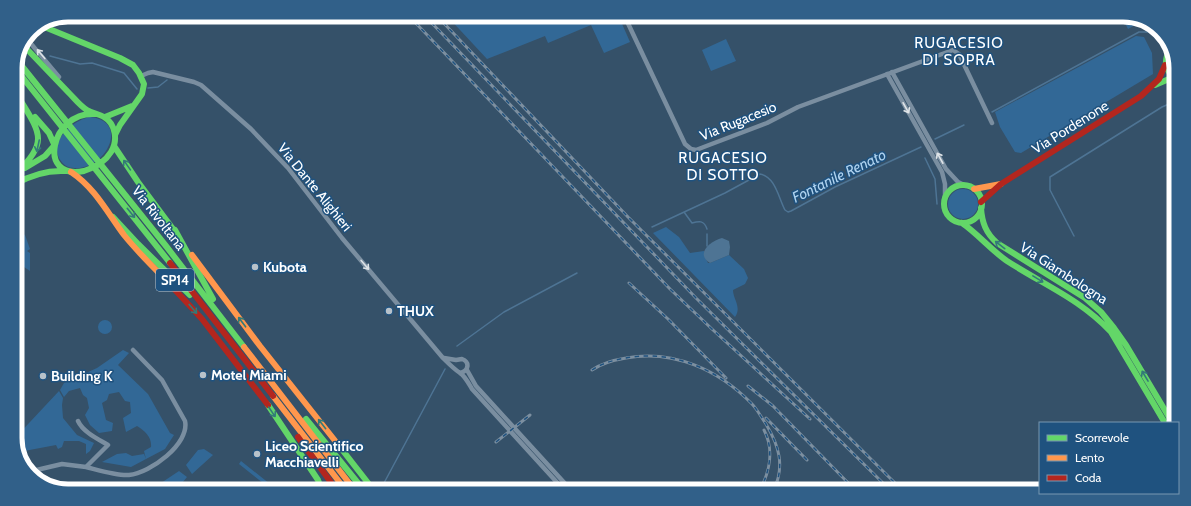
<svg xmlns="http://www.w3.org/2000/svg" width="1191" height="506" font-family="Cabin,sans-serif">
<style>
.green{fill:#326896}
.water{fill:#4e7494}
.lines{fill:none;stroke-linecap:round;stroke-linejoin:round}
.stream{stroke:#4e7494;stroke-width:1.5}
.street{stroke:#7a8ea0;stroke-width:4.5}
.fast{stroke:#63d668;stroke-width:6}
.slow{stroke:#ff974d;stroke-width:6}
.jam{stroke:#b3261e;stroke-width:6}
.rail-casing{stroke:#7c8fa0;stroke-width:3}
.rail{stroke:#1f527f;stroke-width:1.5;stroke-dasharray:4.5;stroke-linecap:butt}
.oneway{stroke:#dee3e7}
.oneway2{stroke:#337a78}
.poi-dot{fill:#b8c2ca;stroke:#1f527f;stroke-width:1.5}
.labels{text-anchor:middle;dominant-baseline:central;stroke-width:3;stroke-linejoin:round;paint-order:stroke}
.shield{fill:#1f527f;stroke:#bccbd9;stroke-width:1}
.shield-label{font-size:13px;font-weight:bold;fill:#fff}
.street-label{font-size:14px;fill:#fff;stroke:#1f527f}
.poi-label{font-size:14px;font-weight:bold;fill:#fff;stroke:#1f527f;text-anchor:start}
.neighbourhood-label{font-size:15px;letter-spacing:1px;fill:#fff;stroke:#1f527f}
.water-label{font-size:15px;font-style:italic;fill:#afd3f0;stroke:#1f527f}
.rim{fill:none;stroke:#fff;stroke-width:5}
</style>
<rect width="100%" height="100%" fill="#355169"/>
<!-- green -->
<path class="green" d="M447 16 619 17 630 42 604 53 591 25 548 43 545 36 487 59Z
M1123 19H1143L1144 20 1128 29Z
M1136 36 1144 37 1152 53 1153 74 1021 153 1015 152 1000 127 995 112Z
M726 39 736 61 711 71 702 50Z
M90 117C131 121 105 171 74 168 68 168 64 165 61 161 47 142 73 120 90 117Z
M948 204a15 15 0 1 1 30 0a15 15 0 1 1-30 0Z
M15 221 21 232 25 235 30 249 27 251 30 253V271L15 261Z
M666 227 679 237 690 253 704 251V255L708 263H710L729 255 744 269 748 278 745 284 733 290C733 299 742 307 735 317L653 233Z
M98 327a7 7 0 1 1 14 0a7 7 0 1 1-14 0Z
M123 350 129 353 118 365 148 394 170 433 174 435 165 449 146 459 144 451 151 447C152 437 145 431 137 426L126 432 123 418 131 413 130 402 125 401 119 392 109 394 107 400 102 403 106 420 113 423 112 431 99 433 90 425 85 415 89 408 87 398 83 395 80 388 69 391 64 397 60 390 64 383 97 368Z
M59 391 63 398 62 405 63 418 77 435 94 443 90 451 86 454V444L79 441H64L62 447 58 449 56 445 19 452 15 438Z
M204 449 213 455 192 474 186 465 198 450Z
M126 453 132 456 144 454 146 459 131 467 102 462 117 454Z
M241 461 275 488H266L262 485 263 483 239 464Z
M179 471 187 477 178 488 166 487 161 483Z"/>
<!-- water -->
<path class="water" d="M722 238 729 241 730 247 729 255 710 263C695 254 710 241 722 238Z"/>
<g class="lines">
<!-- stream -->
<path class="stream" d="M50 56 80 64 92 63 124 73 137 89
M148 88 158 87 167 80
M992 112 1139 32H1148L1166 38
M935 139 964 125
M925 158 935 179 937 204
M684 212 692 223C699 221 704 220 707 229
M652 227 725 193 760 174C775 176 779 199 785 210L788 212 791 211 835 187 921 147
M707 234V246
M1074 236 1050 190V177L1162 107 1176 101
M457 346 504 312 577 273
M384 483 445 369"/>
<!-- street -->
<path class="street" d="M625 17 685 144 691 149 696 150 709 145 767 123 798 107 953 50 959 54 992 123
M27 39 59 77
M892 72 946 169 958 182 966 186
M887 74 942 172 945 184V199
M141 76 148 73 153 72 194 82 201 85 251 129 288 168 342 238 443 358C449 364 454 369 460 373 465 376 469 384 472 389L563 489
M444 358 456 360 462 359C470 362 469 371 460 373
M467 370 476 386 570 489
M86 467C98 470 117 476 129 475 150 473 190 444 185 421L162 380 133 350
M28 472 62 464 86 467 108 445C98 439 83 432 78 421"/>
<!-- fast -->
<path class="fast" d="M42 26 120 58 133 65 139 73 144 84 142 94 120 125 115 135
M24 46 69 93
M1170 50C1163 61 1165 71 1176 79
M17 60 166 246 244 347
M15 68 170 263
M1155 85 1169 79H1176
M69 93C75 99 80 106 87 110 92 113 99 114 104 117 116 124 118 141 111 152 105 162 94 168 84 171 36 181 51 111 95 114
M35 117 49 133 54 144
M105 117 132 106
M114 146 138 182 176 233
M25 168 45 156 53 147
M17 172C50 142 39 131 19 98
M15 184C31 175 46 170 65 171
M944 204a19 19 0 1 1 38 0a19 19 0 1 1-38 0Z
M981 208C982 223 986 233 997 243L1085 298 1101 312 1114 328 1126 345 1172 422
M113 217 138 244 190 295
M962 223C978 234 991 250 1007 261 1044 285 1080 299 1111 332L1165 423
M175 230 213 299
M268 405 318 480 321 488
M306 419 362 488
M340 447 372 488"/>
<!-- slow -->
<path class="slow" d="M71 172C95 188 107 212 124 235 136 250 150 264 164 278
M974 189 1001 184
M192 255 260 346 340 447
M244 347 353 488
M273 396 344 488"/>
<!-- jam -->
<path class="jam" d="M981 202 1001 184 1141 96 1159 79 1165 65
M170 263 273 396
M164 278 202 319 268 405
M298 437 335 488"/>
<!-- rail casing -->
<g class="rail-casing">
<path id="rail" d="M409 16 670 289 713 330 810 419
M425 16 696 298 890 490
M437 16 628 217 902 490
M629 283 668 319 726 378
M592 370C602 363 614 360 626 358 673 349 719 370 752 404 757 409 761 417 766 424 779 446 785 465 774 490
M748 386 773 406 855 490
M766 418 807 460
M496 442 530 415
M760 490C770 471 774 449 764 430"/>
</g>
<!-- rail -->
<use href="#rail" class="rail"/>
</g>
<!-- one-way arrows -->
<defs><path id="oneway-shaft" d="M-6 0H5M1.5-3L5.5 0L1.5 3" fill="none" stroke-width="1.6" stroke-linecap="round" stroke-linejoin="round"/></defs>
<g class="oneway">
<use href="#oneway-shaft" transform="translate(41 54) rotate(-130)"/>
<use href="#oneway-shaft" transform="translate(906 108) rotate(61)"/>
<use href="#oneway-shaft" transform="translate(940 158) rotate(-119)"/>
<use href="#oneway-shaft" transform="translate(365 265) rotate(50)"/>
</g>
<g class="oneway2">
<use href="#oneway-shaft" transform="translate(38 146) rotate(102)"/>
<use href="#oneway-shaft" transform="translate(127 165) rotate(-125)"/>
<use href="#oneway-shaft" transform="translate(131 213) rotate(51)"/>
<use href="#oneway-shaft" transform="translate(1000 245) rotate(-142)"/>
<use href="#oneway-shaft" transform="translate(1038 279) rotate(31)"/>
<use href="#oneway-shaft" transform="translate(193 309) rotate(50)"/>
<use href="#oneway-shaft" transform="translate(242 322) rotate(-127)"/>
<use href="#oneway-shaft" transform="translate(1145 376) rotate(-121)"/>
<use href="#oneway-shaft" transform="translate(272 412) rotate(56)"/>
<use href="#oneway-shaft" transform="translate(322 424) rotate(-128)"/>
</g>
<!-- markers -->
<g class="poi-dot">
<circle cx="255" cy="267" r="4"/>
<circle cx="389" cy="311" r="4"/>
<circle cx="203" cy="375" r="4"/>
<circle cx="43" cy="376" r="4"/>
<circle cx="257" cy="454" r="4"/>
</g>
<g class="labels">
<!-- shield labels -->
<rect class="shield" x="156" y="269" width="38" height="22" rx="3"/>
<g class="shield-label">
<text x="175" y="280">SP14</text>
</g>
<!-- street labels -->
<g class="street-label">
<text transform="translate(738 121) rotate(-22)">Via Rugacesio</text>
<text transform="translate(1070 127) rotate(-32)">Via Pordenone</text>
<text transform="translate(315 187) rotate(51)">Via Dante Alighieri</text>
<text transform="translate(159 218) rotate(52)">Via Rivoltana</text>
<text transform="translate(1064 273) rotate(33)">Via Giambologna</text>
</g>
<!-- poi labels -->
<g class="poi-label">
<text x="263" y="267">Kubota</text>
<text x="397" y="311">THUX</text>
<text x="211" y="375">Motel Miami</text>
<text x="51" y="376">Building K</text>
<text x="265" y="446">Liceo Scientifico<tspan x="265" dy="16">Macchiavelli</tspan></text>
</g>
<!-- neighbourhood labels -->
<g class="neighbourhood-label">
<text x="959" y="43">RUGACESIO<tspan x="959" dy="17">DI SOPRA</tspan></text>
<text x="723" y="158">RUGACESIO<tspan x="723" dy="17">DI SOTTO</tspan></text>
</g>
<!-- water labels -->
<g class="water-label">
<text transform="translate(839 176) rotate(-26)">Fontanile Renato</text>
</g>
</g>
<!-- crop -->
<path d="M0 0H1191V506H0ZM68 22H1123A46 46 0 0 1 1169 68V438A46 46 0 0 1 1123 484H68A46 46 0 0 1 22 438V68A46 46 0 0 1 68 22Z" fill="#316089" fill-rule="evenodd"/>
<path class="rim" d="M68 22H1123A46 46 0 0 1 1169 68V438A46 46 0 0 1 1123 484H68A46 46 0 0 1 22 438V68A46 46 0 0 1 68 22Z"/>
<!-- legend -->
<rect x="1039" y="422" width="140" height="72" fill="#1f527f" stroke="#7997b2"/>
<rect x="1047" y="435" width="20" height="6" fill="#63d668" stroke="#7997b2"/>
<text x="1075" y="442" font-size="12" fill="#ffffff">Scorrevole</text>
<rect x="1047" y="455" width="20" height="6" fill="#ff974d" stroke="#7997b2"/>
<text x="1075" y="462" font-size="12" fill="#ffffff">Lento</text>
<rect x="1047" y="475" width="20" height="6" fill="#b3261e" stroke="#7997b2"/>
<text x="1075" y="482" font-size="12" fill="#ffffff">Coda</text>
</svg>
